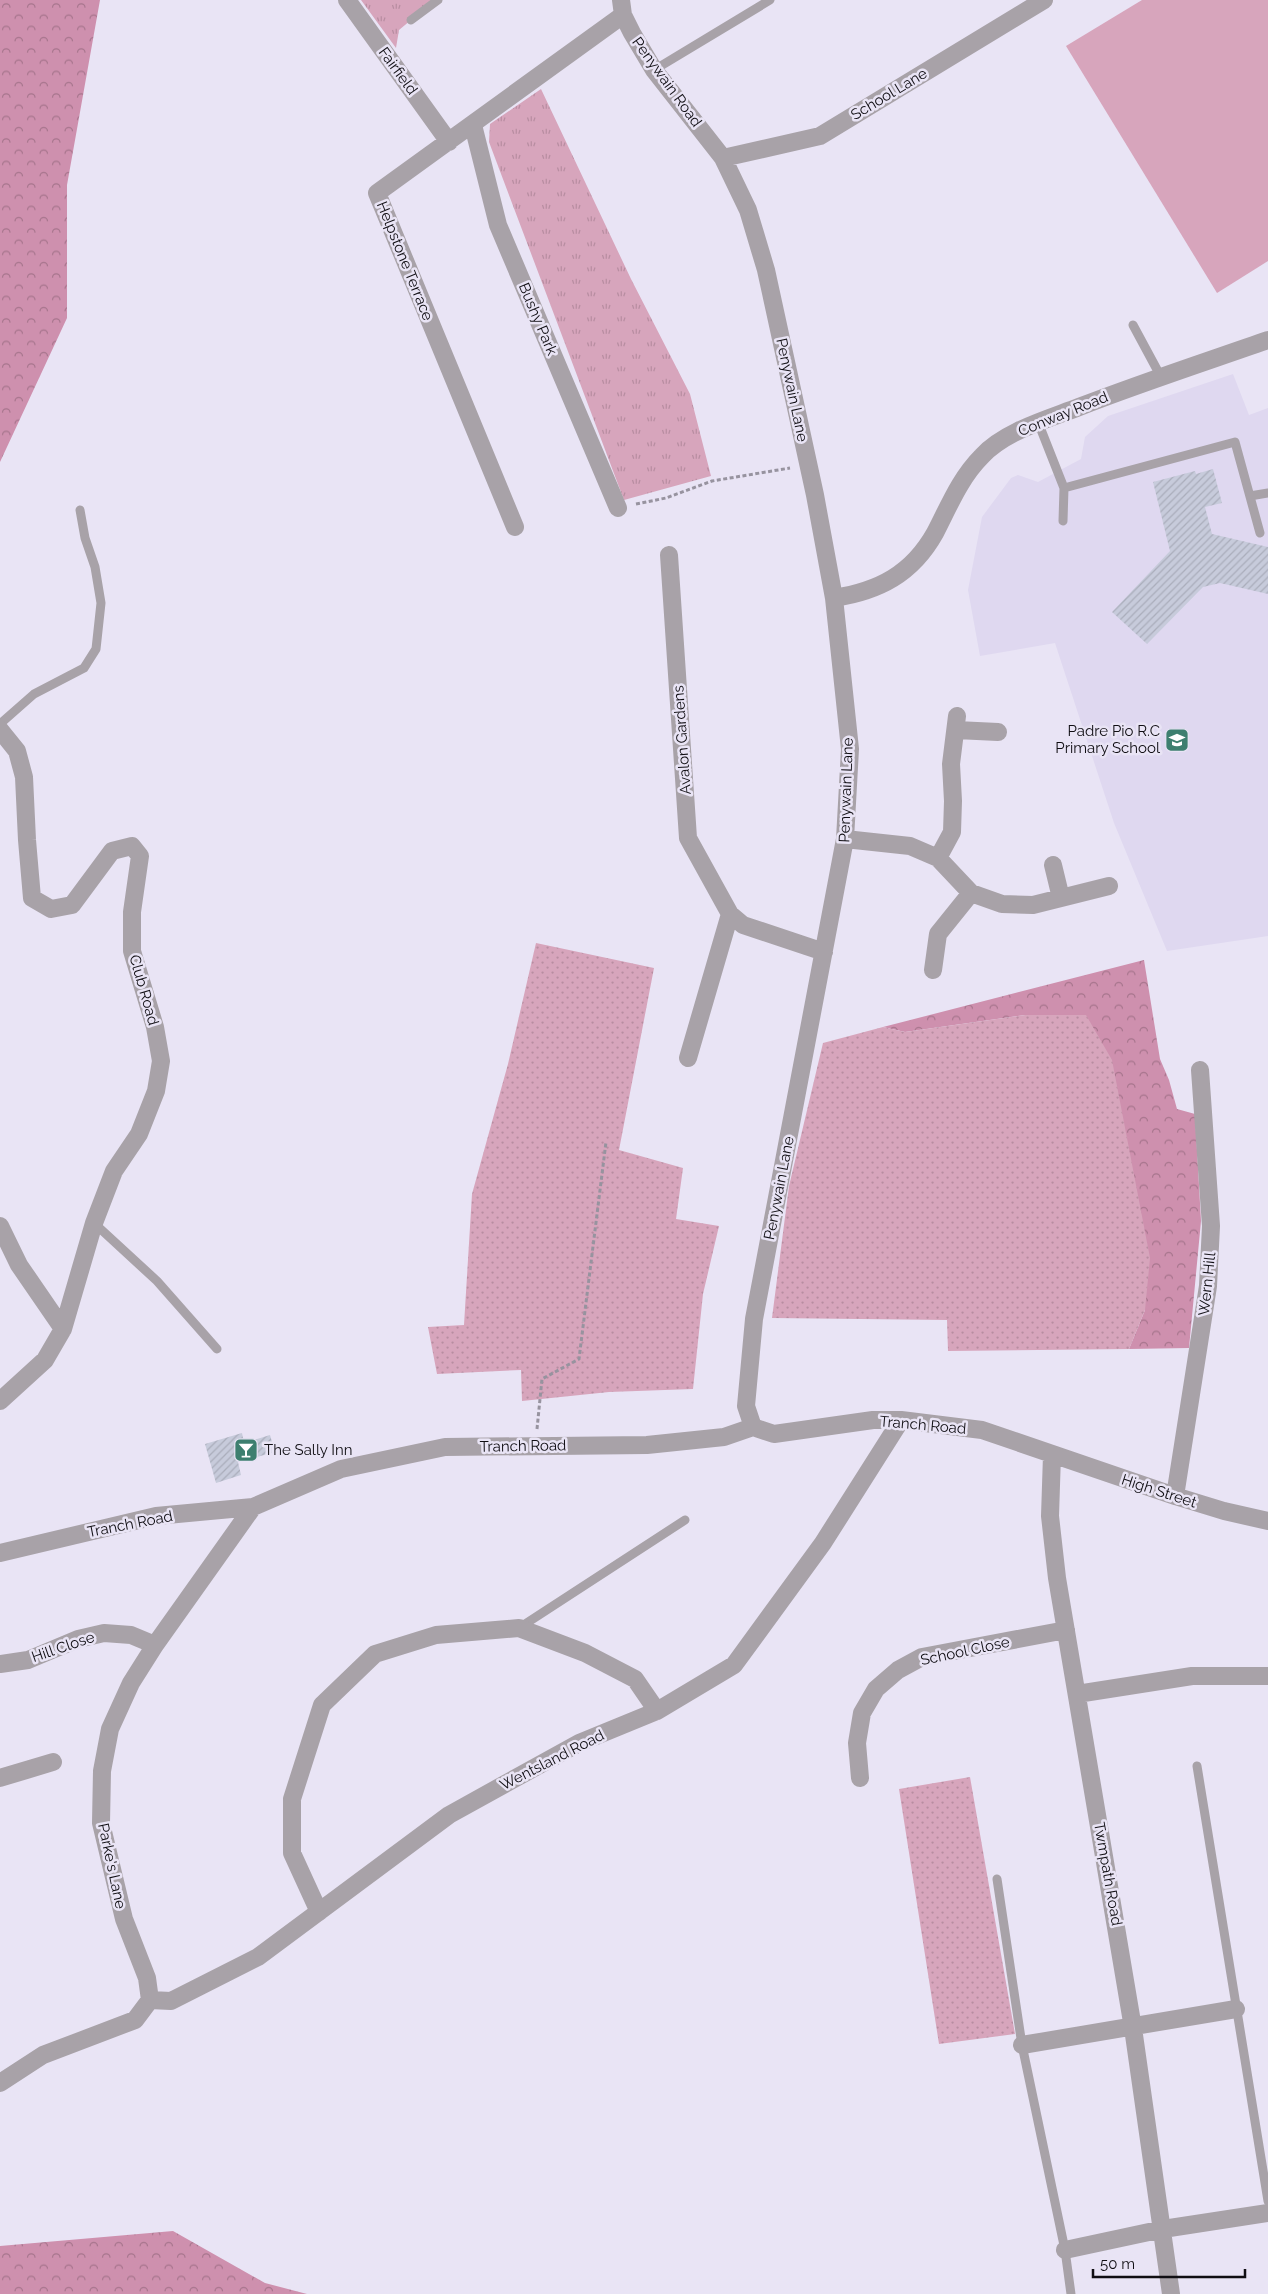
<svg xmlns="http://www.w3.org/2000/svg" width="1268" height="2294" font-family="Raleway,sans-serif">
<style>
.built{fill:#dfd8f0}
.grass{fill:url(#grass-tufts)}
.forest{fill:url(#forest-crowns)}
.park{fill:url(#park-dots)}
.pitch{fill:#d7a5bc}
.building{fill:url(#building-hatch)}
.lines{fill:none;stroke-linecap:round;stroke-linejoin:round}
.path{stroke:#97939f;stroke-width:3;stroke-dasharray:4 2.5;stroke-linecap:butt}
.service{stroke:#a8a2a8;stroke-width:9}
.minor{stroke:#a8a2a8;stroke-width:18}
.labels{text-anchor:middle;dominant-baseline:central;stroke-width:5;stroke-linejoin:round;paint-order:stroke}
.street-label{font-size:15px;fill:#100e13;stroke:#e9e4f5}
.poi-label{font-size:15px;fill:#100e13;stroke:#e9e4f5;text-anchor:end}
</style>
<defs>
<pattern id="grass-tufts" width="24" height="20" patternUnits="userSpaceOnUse" patternTransform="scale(1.25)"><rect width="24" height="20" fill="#d7a5bc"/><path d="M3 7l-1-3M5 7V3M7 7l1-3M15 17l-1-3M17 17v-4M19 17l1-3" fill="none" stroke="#b88da1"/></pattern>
<pattern id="forest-crowns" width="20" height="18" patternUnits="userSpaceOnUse" patternTransform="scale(1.25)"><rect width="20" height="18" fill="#ce90ae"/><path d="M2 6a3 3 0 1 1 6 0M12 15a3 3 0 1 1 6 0" fill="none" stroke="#a6748c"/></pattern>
<pattern id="park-dots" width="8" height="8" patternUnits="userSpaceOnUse" patternTransform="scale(1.25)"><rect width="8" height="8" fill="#d7a5bc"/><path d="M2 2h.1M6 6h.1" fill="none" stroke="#b88da1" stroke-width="1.8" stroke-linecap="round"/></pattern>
<pattern id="building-hatch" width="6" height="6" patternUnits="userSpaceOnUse" patternTransform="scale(1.25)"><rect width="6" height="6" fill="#c7cbdb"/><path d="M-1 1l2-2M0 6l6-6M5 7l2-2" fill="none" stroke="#aaadbb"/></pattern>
</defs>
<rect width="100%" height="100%" fill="#e9e4f5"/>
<!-- built -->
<path class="built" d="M1233 374 1249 415 1268 408V936L1167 951 1114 823 1055 643 980 656 968 590 982 517 1011 478 1018 475 1038 482 1081 459 1085 437 1108 416Z"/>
<!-- grass -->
<path class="grass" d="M361 0H435L399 30 396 48Z
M541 89 631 279 690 394 711 476 624 500 489 142 490 124Z"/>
<!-- forest -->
<path class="forest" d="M0 0H100L67 185V318L0 462Z
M1144 960 1160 1059 1169 1080 1177 1109 1195 1114 1201 1221 1189 1348 1129 1349 1145 1310 1025 1015 905 1032 883 1027Z
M173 2231 265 2283 307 2294H0V2246Z"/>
<!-- park -->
<path class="park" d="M536 943 654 968 619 1150 683 1168 676 1219 719 1226 703 1294 693 1389 609 1392 522 1401 521 1370 437 1374 428 1327 464 1325 472 1194 508 1064Z
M1025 1015H1086L1112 1060 1150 1258 1145 1310 1129 1349 948 1351 947 1320 772 1318 789 1186 823 1043 883 1027 905 1032Z
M970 1777 1015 2034 939 2044 899 1789Z"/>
<!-- pitch -->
<path class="pitch" d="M1142 0H1268V261L1217 293 1066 46Z"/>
<!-- building -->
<path class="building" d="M1213 469 1222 503 1205 507 1212 534 1268 547V594L1220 583 1203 587 1147 644 1112 612 1170 551 1153 482 1195 471 1196 474Z
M242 1433 244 1443 270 1435 275 1452 238 1462 241 1475 216 1483 205 1444Z"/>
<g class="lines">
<!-- path -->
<path class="path" d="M636 504 666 498 712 481 790 468
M537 1429 542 1379 579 1359 606 1142"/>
<!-- service -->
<path class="service" d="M411 20 438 0
M654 70 770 0
M1133 325 1161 377
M1038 422 1064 488 1063 521
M1064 488 1235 442 1260 533
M1250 496 1268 493
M0 724 34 694 84 668 96 649 101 603 95 567 85 538 80 510
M94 1223 157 1281 217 1349
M519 1628 685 1520
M1197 1766 1268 2201
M997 1879 1022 2045 1065 2250 1071 2294"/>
<!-- minor -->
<path class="minor" d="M347 0 449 142
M621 0 623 15 632 33 654 70 723 158 748 210 766 270 815 495 834 598 850 749 845 839 754 1319 746 1406 753 1427
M473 125 498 225 618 508
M723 158 820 136 1044 0
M515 527 377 193 623 15
M669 555 688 838 730 914 743 925 824 952
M834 598C879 591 912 574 935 533 949 506 960 478 982 456 1005 431 1048 419 1079 407 1141 383 1205 362 1268 340
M0 730 17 751 24 777 27 840 32 898 51 909 72 905 112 851 132 846 140 856 132 912V951L155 1027 161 1061 156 1091 139 1134 114 1171 94 1223 63 1329 45 1360 0 1401
M956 730 998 732
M845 839 910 846 938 858 971 893 1002 904 1033 905 1109 886
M938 858 952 832 953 801 951 764 957 716
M1053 865 1061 898
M933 970 938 934 971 893
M688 1058 730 914
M0 1226 19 1265 63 1329
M1052 1455 1050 1516 1057 1578 1133 2028 1171 2294
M1175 1496 1208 1286 1211 1226 1200 1070
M0 1553 156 1516 253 1507 341 1469 445 1447 647 1445 724 1437 753 1427 774 1434 873 1420H901L982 1430 1175 1496 1224 1511 1268 1521
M0 1664 28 1660 78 1639 104 1633 131 1635 155 1645
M1077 1694 1192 1676H1268
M0 1778 53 1762
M860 1778 857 1743 862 1713 876 1689 898 1670 922 1657 1066 1630
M319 1912 292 1853V1799L322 1705 375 1654 436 1635 519 1628 585 1653 635 1679 657 1711
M150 2000 171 2001 258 1957 449 1815 579 1743 657 1711 734 1665 823 1543 901 1420
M1022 2045 1236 2009
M0 2083 43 2055 135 2020 150 2000 147 1978 124 1919 101 1823 102 1771 110 1729 131 1683 155 1645 253 1507
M1065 2250 1163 2229 1268 2213"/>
</g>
<!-- icons -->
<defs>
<g id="school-square" transform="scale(1.25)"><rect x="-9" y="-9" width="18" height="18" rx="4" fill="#3d7f6f" stroke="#e9e4f5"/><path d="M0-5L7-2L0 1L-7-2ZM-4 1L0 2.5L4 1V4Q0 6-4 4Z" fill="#fff"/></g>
<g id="bar-square" transform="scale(1.25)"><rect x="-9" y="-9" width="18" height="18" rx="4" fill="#3d7f6f" stroke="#e9e4f5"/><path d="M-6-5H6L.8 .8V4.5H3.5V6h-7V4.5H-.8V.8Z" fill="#fff"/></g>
</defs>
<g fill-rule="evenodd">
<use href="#school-square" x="1177" y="740"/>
<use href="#bar-square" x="246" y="1450"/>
</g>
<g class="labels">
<!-- street labels -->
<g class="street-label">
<text transform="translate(398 71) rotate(54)">Fairfield</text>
<text transform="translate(667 82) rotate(54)">Penywain Road</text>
<text transform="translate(889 94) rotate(-31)">School Lane</text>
<text transform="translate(405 261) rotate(68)">Helpstone Terrace</text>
<text transform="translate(538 319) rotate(67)">Bushy Park</text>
<text transform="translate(792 390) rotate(78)">Penywain Lane</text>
<text transform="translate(1063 414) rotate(-22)">Conway Road</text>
<text transform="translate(682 740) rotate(-94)">Avalon Gardens</text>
<text transform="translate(846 790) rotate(-88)">Penywain Lane</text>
<text transform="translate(144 990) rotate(74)">Club Road</text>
<text transform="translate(779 1188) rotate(-79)">Penywain Lane</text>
<text transform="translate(1207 1284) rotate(-84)">Wern Hill</text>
<text transform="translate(923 1425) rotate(5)">Tranch Road</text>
<text transform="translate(523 1446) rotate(-1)">Tranch Road</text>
<text transform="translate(1159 1491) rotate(18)">High Street</text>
<text transform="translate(130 1524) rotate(-11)">Tranch Road</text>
<text transform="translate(63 1647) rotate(-19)">Hill Close</text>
<text transform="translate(965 1651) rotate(-12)">School Close</text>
<text transform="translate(552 1760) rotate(-27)">Wentsland Road</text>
<text transform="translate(112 1866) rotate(78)">Parke's Lane</text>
<text transform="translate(1108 1874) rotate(80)">Twmpath Road</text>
</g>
<!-- poi labels -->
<g class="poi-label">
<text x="1160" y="731">Padre Pio R.C<tspan x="1160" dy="17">Primary School</tspan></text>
<text x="264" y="1450" text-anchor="start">The Sally Inn</text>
</g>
</g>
<!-- scale -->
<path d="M1093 2269v8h152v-8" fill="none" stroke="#100e13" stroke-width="2.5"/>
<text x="1100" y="2269" font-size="15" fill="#100e13" stroke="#e9e4f5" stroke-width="4" paint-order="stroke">50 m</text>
</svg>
